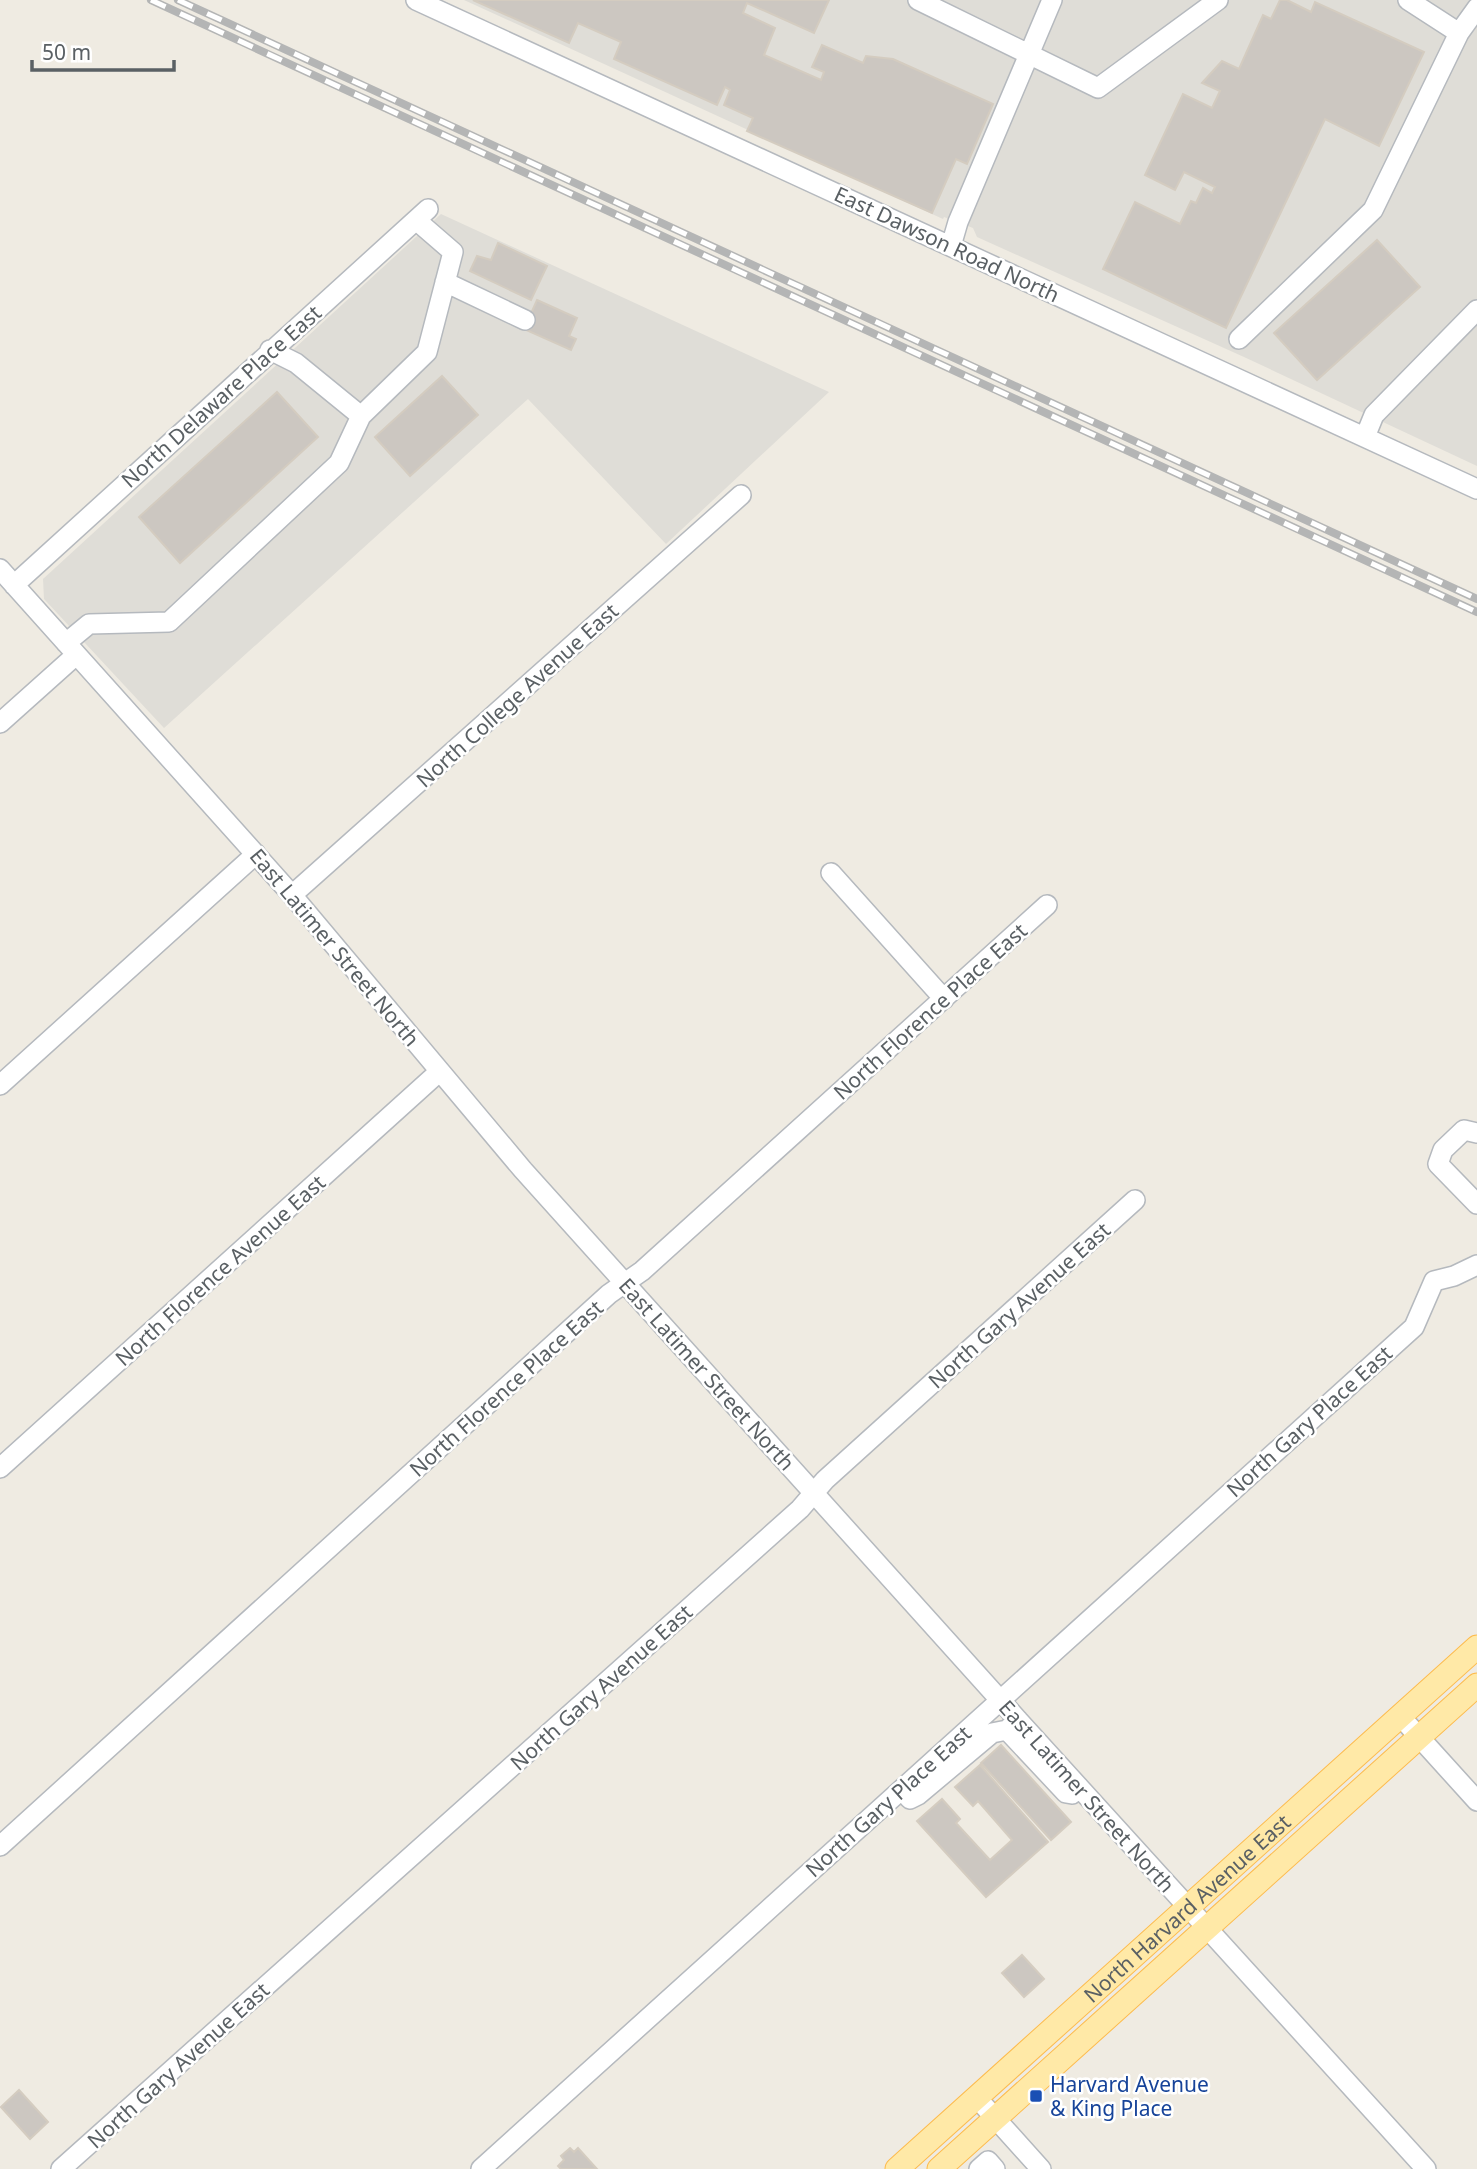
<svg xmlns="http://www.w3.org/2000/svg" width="1477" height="2169" font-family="'Noto Sans',sans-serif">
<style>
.industrial{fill:#dfddd7}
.building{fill:#ccc7c1;stroke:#d4ccc0;stroke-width:2}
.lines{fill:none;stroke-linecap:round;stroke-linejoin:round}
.minor-casing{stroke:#b5b9be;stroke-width:22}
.major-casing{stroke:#fdbb4d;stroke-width:25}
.minor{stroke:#fff;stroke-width:19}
.major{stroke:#ffe9a7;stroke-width:23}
.rail-casing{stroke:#b4b5b5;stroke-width:8}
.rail{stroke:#fff;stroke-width:5;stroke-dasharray:16;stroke-linecap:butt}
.transit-dot{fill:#1a4fb4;stroke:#fff;stroke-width:2.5}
.labels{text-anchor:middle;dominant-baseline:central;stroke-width:5;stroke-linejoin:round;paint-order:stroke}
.street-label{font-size:21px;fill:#5a6064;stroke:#fff}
.transit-label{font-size:21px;fill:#164399;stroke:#fff;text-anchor:start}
</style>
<rect width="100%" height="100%" fill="#efebe2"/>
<!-- industrial -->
<path class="industrial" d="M464 0H1477V466L1244 357 977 237 973 228 944 217 943 219Z
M441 214 829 392 666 544 528 399 164 728 44 599 43 579Z"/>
<!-- building -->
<path class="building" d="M473 0H829L814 33 747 3 743 13 775 28 764 55 821 80 824 72 812 67 822 45 863 63 866 56 893 59 993 104 967 164 956 159 932 213 747 131 753 118 724 105 730 90 725 87 717 105 614 59 621 42 578 23 569 43Z
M1280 0H1287L1311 12 1315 2 1424 52 1379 146 1325 119 1226 328 1103 269 1135 202 1180 224 1191 201 1196 203 1203 188 1212 193 1215 187 1184 172 1175 190 1145 175 1183 94 1212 108 1220 91 1202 83 1222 61 1239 69 1263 15 1271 19Z
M1377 240 1420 287 1317 380 1274 333Z
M498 243 547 266 531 300 470 271 477 256 491 260Z
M537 300 577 318 569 336 576 339 571 350 524 329Z
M442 376 478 415 410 476 375 437Z
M277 392 318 437 180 563 139 517Z
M1001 1745 1071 1822 1051 1840 981 1763Z
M980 1765 1048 1842 986 1897 917 1821 942 1799 960 1819 956 1823 990 1860 1012 1840 978 1801 973 1806 955 1787Z
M1022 1955 1044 1979 1024 1997 1002 1973Z
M19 2090 48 2122 30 2139 1 2107Z
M570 2148 574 2152 578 2148 597 2169H561L558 2166 564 2160 561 2156Z"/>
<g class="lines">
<!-- minor casing -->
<g class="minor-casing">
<path id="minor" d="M416 0 1477 489
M918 0 1098 88 1218 0
M1408 0 1459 33
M951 246 958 222 1052 0
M445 282 525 320
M1239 339 1373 210 1459 33 1477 8
M270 350 296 363 361 416
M1365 437 1374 415 1477 310
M0 569 292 895 523 1170 1018 1720 1426 2169
M14 585 428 209
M66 643 89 624 169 622 339 463 361 416 427 352 453 252 416 220
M0 723 76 655
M831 873 944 999
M292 895 741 495
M0 1085 256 854
M1477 1133 1464 1130 1443 1150 1438 1164 1477 1204
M0 1468 440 1071
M1401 1717 1477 1801
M1007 1730 1066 1793 1072 1794 1079 1787
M902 1790 910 1799 918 1795 992 1733 1007 1730 1018 1720
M0 1846 609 1294 642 1271 1047 905
M977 2098 1041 2169
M61 2169 800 1509 825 1480 1135 1200
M481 2169C792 1889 1102 1607 1414 1327L1434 1281 1454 1276 1477 1265
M979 2169 988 2161 995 2169"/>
</g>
<!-- major casing -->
<g class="major-casing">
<g id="major">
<path id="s1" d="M897 2169 1477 1647"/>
<path d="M939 2169 1477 1685"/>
</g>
</g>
<!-- minor -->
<use href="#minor" class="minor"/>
<!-- major -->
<use href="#major" class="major"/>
<!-- rail casing -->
<g class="rail-casing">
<path id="rail" d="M151 0 1477 612
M178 0 1477 599"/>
</g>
<!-- rail -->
<use href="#rail" class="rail"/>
</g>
<!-- markers -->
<rect class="transit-dot" x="1029" y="2089" width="14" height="14" rx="3.5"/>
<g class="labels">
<!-- street labels -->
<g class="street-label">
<text transform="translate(947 244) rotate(25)">East Dawson Road North</text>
<text transform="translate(221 396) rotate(-42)">North Delaware Place East</text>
<text transform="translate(517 695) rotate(-42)">North College Avenue East</text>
<text transform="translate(335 947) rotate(50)">East Latimer Street North</text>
<text transform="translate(930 1011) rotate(-42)">North Florence Place East</text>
<text transform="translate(220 1270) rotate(-42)">North Florence Avenue East</text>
<text transform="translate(1019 1305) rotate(-42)">North Gary Avenue East</text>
<text transform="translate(707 1374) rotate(48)">East Latimer Street North</text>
<text transform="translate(506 1388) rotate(-42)">North Florence Place East</text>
<text transform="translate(1309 1421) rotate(-42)">North Gary Place East</text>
<text transform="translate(601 1687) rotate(-42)">North Gary Avenue East</text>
<text transform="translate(1087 1796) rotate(48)">East Latimer Street North</text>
<text transform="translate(888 1801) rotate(-42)">North Gary Place East</text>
<text stroke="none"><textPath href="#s1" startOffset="390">North Harvard Avenue East</textPath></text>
<text transform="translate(178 2065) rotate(-42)">North Gary Avenue East</text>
</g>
<!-- transit labels -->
<g class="transit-label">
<text x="1050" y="2084">Harvard Avenue<tspan x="1050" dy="24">&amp; King Place</tspan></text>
</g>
</g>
<!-- scale -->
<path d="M32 60v10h142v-10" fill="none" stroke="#5a6064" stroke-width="3.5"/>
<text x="42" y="60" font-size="21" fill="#5a6064" stroke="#ffffff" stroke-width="5" paint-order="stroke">50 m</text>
</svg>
